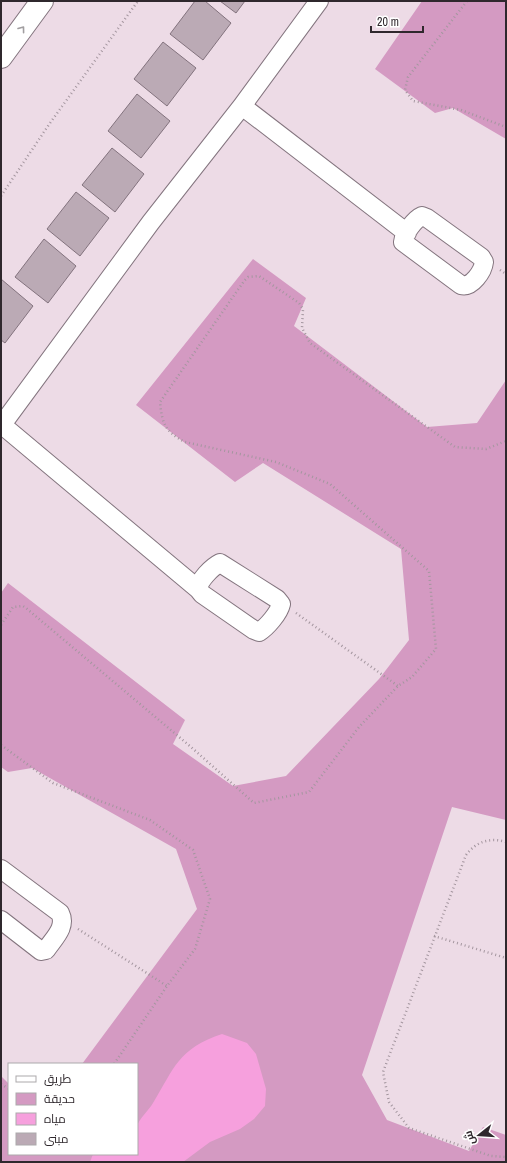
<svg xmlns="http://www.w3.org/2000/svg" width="507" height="1163" font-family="'Archivo Narrow',Cairo,sans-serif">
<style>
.green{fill:#d49ac2}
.water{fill:#f6a0dd}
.building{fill:#bbaab5;stroke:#83737e}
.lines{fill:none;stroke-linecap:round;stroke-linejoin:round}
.minor-casing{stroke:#84757f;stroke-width:20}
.major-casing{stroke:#84757f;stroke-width:24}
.path{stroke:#a4969f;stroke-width:2.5;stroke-dasharray:1 3;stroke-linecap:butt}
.minor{stroke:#fff;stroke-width:18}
.major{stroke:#fff;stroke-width:22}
.oneway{stroke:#a19ea0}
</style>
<rect width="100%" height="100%" fill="#eddbe6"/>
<!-- green -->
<path class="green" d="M422 1H506V139L453 108 435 113 375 69Z
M253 259 306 298 294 326 427 427 477 423 506 380V820L452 807 362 1075 387 1120 469 1151 483 1127 506 1135V1162H1V1076L9 1084V1154H137V1064H82L197 909 176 849 32 768 8 772 1 767V593L8 583 185 720 173 744 233 786 286 776 379 679 409 640 401 549 263 463 235 482 136 405Z"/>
<!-- water -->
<path class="water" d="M222 1034 247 1043 256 1054 266 1089 265 1106 254 1119 240 1129 210 1142 183 1162H90L93 1154H137C137 1146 135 1134 137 1126 139 1119 149 1110 153 1103 175 1067 178 1049 222 1034Z"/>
<!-- building -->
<path class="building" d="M195 1H205L231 23 203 60 170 34Z
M220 1H245L236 13Z
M163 42 196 68 167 106 134 79Z
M137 94 170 121 141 158 108 131Z
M112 148 144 174 115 212 82 185Z
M76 192 109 218 80 256 47 229Z
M44 239 76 266 48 303 15 277Z
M1 279 33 306 5 343 1 340Z"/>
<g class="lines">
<!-- minor casing -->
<g class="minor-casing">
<path id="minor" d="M242 106 407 233
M422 216 427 218 481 257 484 262C483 271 472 288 461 285L403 242C404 233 415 219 422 216Z
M2 425 198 589 202 594 254 630 259 632C267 627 279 613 281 604L277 599 220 563C212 567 199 580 198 589
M1 426 151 222 242 106 319 1
M1 869 60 913C67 927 54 938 46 950L41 951 1 920"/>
</g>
<!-- major casing -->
<g class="major-casing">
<path id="major" d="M1 57 42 1"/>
</g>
<!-- path -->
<path class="path" d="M467 1 408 77 405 90 413 101 461 110 506 127
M1 196 50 123 138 1
M500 270 506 274
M296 613 398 686
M1 625 13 607 23 606 26 608 191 747 254 803 309 792 359 727 398 686 412 677 436 649 429 571 330 484 276 462 185 442C165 432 162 423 160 402L244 281 248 277 259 276 299 303 303 309 302 328 310 343 455 447 486 449 506 441
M1 745 53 783 150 820 193 850 210 899 195 949 167 986 114 1064
M506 842C489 837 476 842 466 855L383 1072 389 1102 409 1128 491 1156 506 1157
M78 929 167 986
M434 936 506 958
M1 1084 9 1089"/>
<!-- minor -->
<use href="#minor" class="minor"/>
<!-- major -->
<use href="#major" class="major"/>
</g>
<!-- one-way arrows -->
<defs><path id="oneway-chevron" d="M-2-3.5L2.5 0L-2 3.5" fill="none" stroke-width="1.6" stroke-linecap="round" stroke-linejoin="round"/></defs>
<use class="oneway" href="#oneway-chevron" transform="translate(22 29) rotate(-53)"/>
<!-- border -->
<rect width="507" height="1163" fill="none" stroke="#2f282d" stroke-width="4"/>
<!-- legend -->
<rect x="8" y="1063" width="130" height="92" fill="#ffffff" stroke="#aca9ab"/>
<rect x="16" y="1076" width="20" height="6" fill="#ffffff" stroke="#aca9ab"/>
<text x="44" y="1083" font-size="12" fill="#2f282d">طريق</text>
<rect x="16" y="1093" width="20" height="12" fill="#d49ac2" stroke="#aca9ab"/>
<text x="44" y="1103" font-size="12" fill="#2f282d">حديقة</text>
<rect x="16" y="1113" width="20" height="12" fill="#f6a0dd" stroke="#aca9ab"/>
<text x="44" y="1123" font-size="12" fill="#2f282d">مياه</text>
<rect x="16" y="1133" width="20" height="12" fill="#bbaab5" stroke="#aca9ab"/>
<text x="44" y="1143" font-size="12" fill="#2f282d">مبنى</text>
<!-- north arrow -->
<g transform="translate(479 1135) rotate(253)" stroke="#ffffff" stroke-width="3" paint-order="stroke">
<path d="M0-3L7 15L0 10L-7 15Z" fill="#2f282d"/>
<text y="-6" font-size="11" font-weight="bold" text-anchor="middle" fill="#2f282d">ش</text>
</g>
<!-- scale -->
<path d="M371 26v6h52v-6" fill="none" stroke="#2f282d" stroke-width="2"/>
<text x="377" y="26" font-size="12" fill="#2f282d" stroke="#ffffff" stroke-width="3" paint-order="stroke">20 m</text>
</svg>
